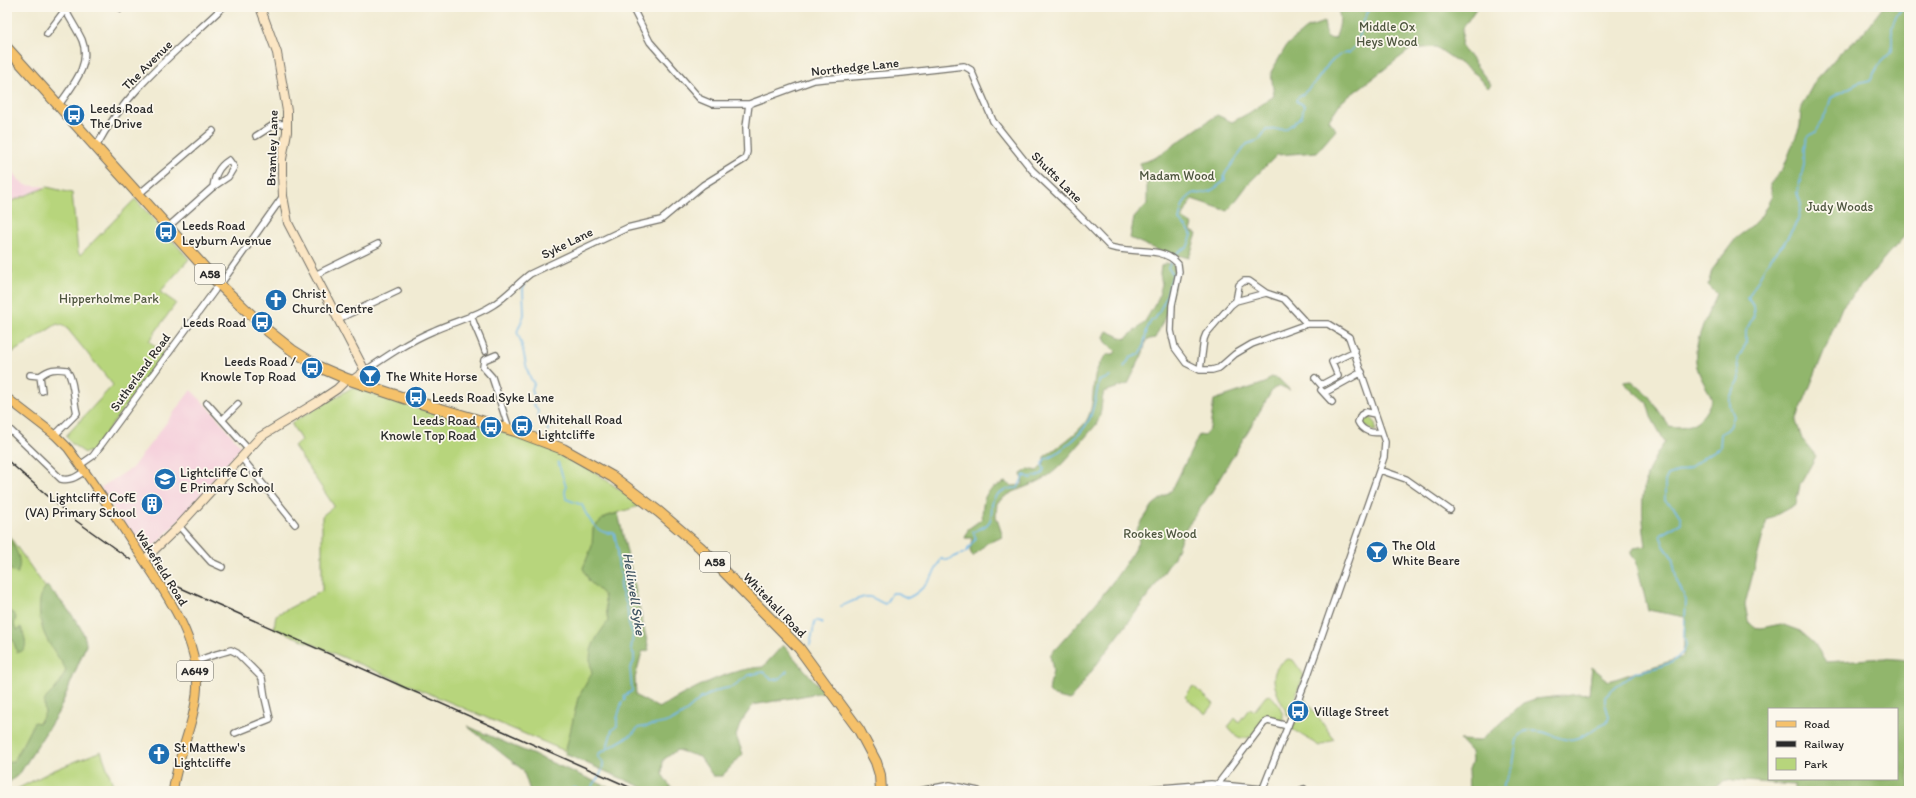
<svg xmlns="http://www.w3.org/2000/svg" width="1916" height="798" font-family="Itim,sans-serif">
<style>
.built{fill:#f5cfdb}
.green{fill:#b7d57c;stroke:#718054}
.forest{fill:#91b66c;stroke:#5e704c;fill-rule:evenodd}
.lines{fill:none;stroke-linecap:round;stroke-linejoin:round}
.stream{stroke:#73b9ea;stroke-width:1.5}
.street-casing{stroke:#706e66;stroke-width:8}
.secondary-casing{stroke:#706e66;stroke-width:10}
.primary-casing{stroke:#706e66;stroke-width:10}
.highway-casing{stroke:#706e66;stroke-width:12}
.street{stroke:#fff;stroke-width:5.5}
.secondary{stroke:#fbe6c4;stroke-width:8}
.primary{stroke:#f5c16b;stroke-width:8}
.highway{stroke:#f5c16b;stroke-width:10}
.rail{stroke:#2b2b2b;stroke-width:1.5}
.labels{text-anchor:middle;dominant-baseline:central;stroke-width:3.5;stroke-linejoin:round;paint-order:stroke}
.shield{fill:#fbf7ec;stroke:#696865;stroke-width:1}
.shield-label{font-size:12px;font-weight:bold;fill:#2b2b2b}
.park-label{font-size:13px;fill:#4e563f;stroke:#fbf7ec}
.street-label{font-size:13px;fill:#2b2b2b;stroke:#fbf7ec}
.poi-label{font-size:13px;fill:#2b2b2b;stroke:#fbf7ec;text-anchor:start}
.water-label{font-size:14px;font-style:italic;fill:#415664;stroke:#fbf7ec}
</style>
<rect width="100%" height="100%" fill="#fbf7ec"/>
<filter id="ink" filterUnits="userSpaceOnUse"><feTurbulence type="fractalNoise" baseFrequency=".025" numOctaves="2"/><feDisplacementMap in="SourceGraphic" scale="8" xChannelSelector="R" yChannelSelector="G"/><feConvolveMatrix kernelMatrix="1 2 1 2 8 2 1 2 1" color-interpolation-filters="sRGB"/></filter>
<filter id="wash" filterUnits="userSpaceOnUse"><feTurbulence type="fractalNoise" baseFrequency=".012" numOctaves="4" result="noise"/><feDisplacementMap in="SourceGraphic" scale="16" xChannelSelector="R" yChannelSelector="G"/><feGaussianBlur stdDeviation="0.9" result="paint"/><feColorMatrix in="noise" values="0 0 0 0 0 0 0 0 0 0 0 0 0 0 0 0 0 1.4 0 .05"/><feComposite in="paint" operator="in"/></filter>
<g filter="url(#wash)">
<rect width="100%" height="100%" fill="#f1ebd3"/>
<!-- built -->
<path class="built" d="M7 162 19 180 26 185 47 187 7 203Z
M191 390 211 410 241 447 190 508 149 552 143 553 100 488 132 468Z"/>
<!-- green -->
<path class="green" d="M47 187 72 193 78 252 80 255 135 199 189 259 160 292 176 303 149 341 164 354 92 451 85 453 72 444 66 436 113 385 66 327 57 324 7 356V274L12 273 10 260H7V203Z
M353 387 407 405 528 439 596 473 642 505 605 517 625 596 577 756 274 628 276 615 322 591V516L334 506 294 446 301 440 291 423Z
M1368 415 1375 422 1376 430 1373 431 1363 424V417Z
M7 533 86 645 59 711 20 773 7 784Z
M1288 659 1293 660 1304 675 1288 716C1280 698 1261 672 1288 659Z
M1193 686 1214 704 1206 714 1185 697Z
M1270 695C1277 701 1286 714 1282 723L1266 719 1250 737C1240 741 1234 735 1228 727L1235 718 1239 722 1249 709 1254 711 1266 696Z
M1304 698 1334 739 1319 746 1292 729Z
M101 751 115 790 142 787V791H13L52 771Z
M310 786 331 788 335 791H293Z"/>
<!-- forest -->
<path class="forest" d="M1336 7H1477L1463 28 1461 45 1491 85 1488 88 1477 75 1436 47 1411 49 1340 103 1329 120 1336 130 1317 152 1277 155 1249 183 1228 211 1192 199 1182 218 1193 225 1191 231 1197 234 1189 258 1157 250 1130 238 1134 218 1147 204V185L1140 163 1155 158 1217 115 1232 122 1249 113 1274 96 1271 72 1287 45 1307 28 1324 22 1327 38 1335 39C1339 29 1343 17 1336 7Z
M1883 7H1909V231L1842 307 1796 421 1802 439 1816 456 1800 485 1796 504 1767 520 1745 604 1748 621 1754 627 1761 628 1781 624 1800 631 1814 643 1826 662 1884 658 1909 660V791H1794V785L1732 780 1723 782 1708 791H1469L1468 772 1472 761 1471 752 1460 740 1480 741 1523 703 1535 699 1589 693 1592 667 1609 681 1683 657 1685 617 1648 610 1636 561 1631 554 1634 548 1646 546C1640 505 1639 477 1665 442L1651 417 1647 403 1623 382 1632 381 1648 395 1669 426C1691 430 1705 420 1712 398 1707 388 1700 378 1697 367 1691 345 1708 314 1717 294L1708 285 1712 270 1737 237 1746 231 1761 216 1772 196 1770 183 1783 169 1800 126 1801 107 1815 81 1840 53 1863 33ZM1769 709H1897V779H1769Z
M1166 263 1175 265C1175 295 1168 312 1155 338L1146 340 1143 353 1128 384 1104 392C1100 405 1103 412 1096 425 1082 440 1062 468 1045 478 1028 488 1012 489 997 503L996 516 1003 537 987 543 973 557 970 551 972 538H965L968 529 982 519C983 496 984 491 1005 482L1012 486 1023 485 1021 474 1029 469 1037 471 1044 464V457C1055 449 1082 431 1088 418 1098 395 1087 373 1108 354H1114L1116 351 1106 342 1104 337 1107 331 1125 339 1144 323 1158 299 1162 284 1160 274 1161 266Z
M1271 377 1279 379 1290 390 1280 386 1273 389 1211 493 1184 531 1174 557 1151 592 1070 700 1054 696 1049 691 1053 670 1050 655C1082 619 1116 584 1139 541L1136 530 1153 505 1172 490 1199 435 1204 436 1210 428 1214 400 1265 383Z
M618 513 649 650 642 652 635 678 636 696 659 708C690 690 727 669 763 667L783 645 824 692 753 705 741 722 736 736 743 754 722 776H713L700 757 677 750 663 760 662 774 671 788 678 791H651L565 754 578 698 592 673C586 649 595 640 608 621L604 595 589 581 583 568 592 546 593 528 605 517Z
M7 534C14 548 24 558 17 574L7 567Z
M47 586C59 599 86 627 86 645L59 711 20 773 7 784V763L14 761 34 722 39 723 45 713C42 698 46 699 55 689 60 684 63 676 66 670 60 658 49 646 44 633 39 620 36 595 47 586Z
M10 610 16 617 14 625 17 630 21 627C24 635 31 652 17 652L13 640 9 638 8 663 11 671 7 681V612Z
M467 726 617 791H530L523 770Z"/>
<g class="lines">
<!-- stream -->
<path class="stream" d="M1174 257 1179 251 1187 248 1192 235 1187 228 1179 220C1183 205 1181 202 1194 193 1207 195 1213 190 1223 182L1225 180 1224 175 1247 144 1259 140 1266 130 1286 129 1302 116 1304 105 1296 101 1297 99 1314 84 1330 62 1345 52 1349 53C1364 41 1358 22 1372 7
M525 285 523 288 524 315 517 332C526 349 523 369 534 384L532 389 535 401 533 404 538 410 537 417 542 419 546 418 548 421V431
M1124 367 1130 358 1140 354 1143 348 1147 329 1151 321 1155 319 1165 300 1173 274 1168 268 1172 260
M558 462 566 487 565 492 566 499 582 505C586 515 595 532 608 533 610 533 612 532 614 532L618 551 617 556 619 569 622 575 620 588 627 605 629 625 633 634 631 650 634 654V662L630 668 632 691 624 696 625 700 622 702 617 719V726L612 730 607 748
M841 606C848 604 862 595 870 597 875 598 879 602 885 604L892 593H897L908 598C925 590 934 575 941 559L947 560 966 552 976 538 973 532C978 529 985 528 989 522 993 517 991 510 992 504 994 492 1007 488 1018 488L1024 475 1031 478 1042 474 1044 469 1042 464 1045 459C1054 457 1058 452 1066 446 1092 426 1093 412 1099 381L1110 377
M810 645 815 621H819L823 623
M566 791 575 788 580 791
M589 791C595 782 604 773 603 762L598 757V754L631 735 638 728 664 723 673 720 682 715 700 699 718 690 732 687 749 675 763 672 769 676 771 680 779 679 787 671
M1501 791 1513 765 1517 738 1525 731C1531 731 1538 731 1543 732 1554 735 1562 741 1573 739 1586 737 1595 727 1607 723L1609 717 1605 703V697L1616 686 1636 672 1655 668 1673 662 1684 651 1686 645 1684 637 1686 600 1677 581 1672 557 1664 546 1660 535 1681 523V518L1674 507 1665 501V481L1668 475 1689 468 1707 455 1720 448 1721 434 1730 427 1734 416C1725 398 1732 394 1740 379L1738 359 1746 344V331L1754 315 1753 306 1748 298 1770 258 1783 245 1798 220 1801 204 1797 193 1804 165V147L1808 137 1815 132 1827 111 1831 98 1858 83 1870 80 1880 63 1892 51V27L1896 16 1903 7"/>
</g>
</g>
<g filter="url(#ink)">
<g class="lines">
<!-- street casing -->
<g class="street-casing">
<path id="street" d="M632 7 650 42 700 99 712 104H749L814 80 823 79 902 73 964 66 971 70 993 121 1032 170 1074 210 1110 247C1131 254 1162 245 1178 264L1179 272 1172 305 1171 331 1175 348 1186 363 1200 370H1212L1219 368 1235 354 1252 344 1307 324H1328L1349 337 1385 442 1384 457 1308 675 1262 791
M121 8 123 7
M47 34 65 10
M59 105C72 86 92 65 82 40 77 29 69 18 64 7
M256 136 275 124H288
M96 147C125 91 178 50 223 7
M139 194 213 131
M168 227 213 187 228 177 234 167 229 160C218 167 215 175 213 187
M315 275 378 244
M220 285 283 196
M1236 301 1239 285 1244 281H1249L1266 293
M471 315C475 328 481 338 485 351
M338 319 398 291
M496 355 484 360 483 367 492 377 509 429
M1200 370 1204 339 1206 334 1231 305 1236 301 1266 293 1284 299 1307 324
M365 371C387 356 409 341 433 331 452 322 475 317 493 305 507 296 517 284 530 274L627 228 661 220 703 185 745 159 747 152 746 127 749 104
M30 375 40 376C49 369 55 368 67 370 75 383 73 399 77 413L55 435
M40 376 42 391
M1315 378 1321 385 1338 376 1332 362 1355 351
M1321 390 1332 402
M1324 393 1362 372
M207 403 248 449
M1375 414 1366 412 1361 415 1358 422C1362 431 1372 434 1381 432
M222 420 238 404
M7 427 61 479C71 481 76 477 85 471
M241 457 295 524
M80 465 93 456 215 290
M1380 470 1406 479 1450 510
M179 526 211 562 222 567
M194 663C204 657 220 653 231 650L237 653 262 678 265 698 270 719 235 733
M1218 784 1264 723 1268 721 1288 726
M919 791 950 785 978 791
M1124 791 1211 784 1263 789
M1299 791 1304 789"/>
</g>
<!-- secondary casing -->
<g class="secondary-casing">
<path id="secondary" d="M260 7 277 53 287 111V132L282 159V174L283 196 288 223 365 371 353 380
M144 560 179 526 260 437 319 401 337 389 347 379"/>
</g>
<!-- primary casing -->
<g class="primary-casing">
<path id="primary" d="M7 398 55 435 68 448C92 481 114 514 136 548 163 590 199 636 197 688 195 724 177 756 173 791"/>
</g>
<!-- highway casing -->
<g class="highway-casing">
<path id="highway" d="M7 48 220 285 268 331 292 350 319 367 347 379 407 399 515 431 563 449 613 477 659 512 700 547 799 648 859 730 876 762 880 775 881 791"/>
</g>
<!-- street -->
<use href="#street" class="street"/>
<!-- secondary -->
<use href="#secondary" class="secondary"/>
<!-- primary -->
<use href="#primary" class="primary"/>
<!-- highway -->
<use href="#highway" class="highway"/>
<!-- rail -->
<path class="rail" d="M7 460 75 520 131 560
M174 585 638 791"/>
</g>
</g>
<!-- icons -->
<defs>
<g id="bus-disc" transform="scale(1.15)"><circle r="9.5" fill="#1f6fb2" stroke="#fbf7ec"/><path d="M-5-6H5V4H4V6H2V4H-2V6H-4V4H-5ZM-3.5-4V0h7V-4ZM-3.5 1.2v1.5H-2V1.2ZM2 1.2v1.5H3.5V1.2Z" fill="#fff"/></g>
<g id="church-disc" transform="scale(1.15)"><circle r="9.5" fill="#1f6fb2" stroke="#fbf7ec"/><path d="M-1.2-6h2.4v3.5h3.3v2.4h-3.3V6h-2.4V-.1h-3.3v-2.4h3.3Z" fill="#fff"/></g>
<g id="bar-disc" transform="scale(1.15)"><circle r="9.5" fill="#1f6fb2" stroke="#fbf7ec"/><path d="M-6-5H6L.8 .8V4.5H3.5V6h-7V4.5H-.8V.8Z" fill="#fff"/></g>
<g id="school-disc" transform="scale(1.15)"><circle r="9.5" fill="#1f6fb2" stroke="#fbf7ec"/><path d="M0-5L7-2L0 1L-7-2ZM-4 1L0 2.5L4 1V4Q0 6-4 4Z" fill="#fff"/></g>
<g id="building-disc" transform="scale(1.15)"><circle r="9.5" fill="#1f6fb2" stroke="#fbf7ec"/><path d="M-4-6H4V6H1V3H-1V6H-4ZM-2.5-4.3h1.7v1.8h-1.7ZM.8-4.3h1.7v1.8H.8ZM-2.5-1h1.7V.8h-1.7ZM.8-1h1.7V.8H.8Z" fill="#fff"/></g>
</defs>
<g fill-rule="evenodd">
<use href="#bus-disc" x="74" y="115"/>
<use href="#bus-disc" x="166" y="232"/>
<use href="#church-disc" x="276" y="300"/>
<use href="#bus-disc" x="262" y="322"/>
<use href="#bus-disc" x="312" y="368"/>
<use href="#bar-disc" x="370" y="376"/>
<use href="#bus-disc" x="416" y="397"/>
<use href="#bus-disc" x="522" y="426"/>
<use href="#bus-disc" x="491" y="427"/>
<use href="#school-disc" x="165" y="479"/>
<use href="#building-disc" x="152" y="504"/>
<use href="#bar-disc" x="1377" y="552"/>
<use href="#bus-disc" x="1298" y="711"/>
<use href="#church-disc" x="159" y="754"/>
</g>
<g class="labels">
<!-- shield labels -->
<g class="shield">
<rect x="195" y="264" width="30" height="20" rx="3"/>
<rect x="700" y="552" width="30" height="20" rx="3"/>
<rect x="177" y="661" width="36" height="20" rx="3"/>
</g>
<g class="shield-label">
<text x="210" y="274">A58</text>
<text x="715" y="562">A58</text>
<text x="195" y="671">A649</text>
</g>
<!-- park labels -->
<g class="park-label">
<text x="1387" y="26">Middle Ox<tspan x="1387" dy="15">Heys Wood</tspan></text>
<text x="1177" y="175">Madam Wood</text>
<text x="1840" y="206">Judy Woods</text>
<text x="109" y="298">Hipperholme Park</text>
<text x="1160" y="533">Rookes Wood</text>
</g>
<!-- street labels -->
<g class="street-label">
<text transform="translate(147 65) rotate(-45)">The Avenue</text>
<text transform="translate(855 67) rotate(-6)">Northedge Lane</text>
<text transform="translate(272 148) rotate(-88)">Bramley Lane</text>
<text transform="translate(1057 177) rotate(45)">Shutts Lane</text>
<text transform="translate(567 243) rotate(-26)">Syke Lane</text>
<text transform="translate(140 372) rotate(-54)">Sutherland Road</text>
<text transform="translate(162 568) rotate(58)">Wakefield Road</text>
<text transform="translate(775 605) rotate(46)">Whitehall Road</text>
</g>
<!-- poi labels -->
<g class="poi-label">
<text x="90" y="108">Leeds Road<tspan x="90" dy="15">The Drive</tspan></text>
<text x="182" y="225">Leeds Road<tspan x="182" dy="15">Leyburn Avenue</tspan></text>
<text x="292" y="293">Christ<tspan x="292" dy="15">Church Centre</tspan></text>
<text x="246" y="322" text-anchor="end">Leeds Road</text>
<text x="296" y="361" text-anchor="end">Leeds Road /<tspan x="296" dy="15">Knowle Top Road</tspan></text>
<text x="386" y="376">The White Horse</text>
<text x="432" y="397">Leeds Road Syke Lane</text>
<text x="538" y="419">Whitehall Road<tspan x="538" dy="15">Lightcliffe</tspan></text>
<text x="476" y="420" text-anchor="end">Leeds Road<tspan x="476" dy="15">Knowle Top Road</tspan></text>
<text x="180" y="472">Lightcliffe C of<tspan x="180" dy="15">E Primary School</tspan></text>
<text x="136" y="497" text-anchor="end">Lightcliffe CofE<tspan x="136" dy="15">(VA) Primary School</tspan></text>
<text x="1392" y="545">The Old<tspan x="1392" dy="15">White Beare</tspan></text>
<text x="1314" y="711">Village Street</text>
<text x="174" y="747">St Matthew's<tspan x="174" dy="15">Lightcliffe</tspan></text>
</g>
<!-- water labels -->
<g class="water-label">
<text transform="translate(634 594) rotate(81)">Helliwell Syke</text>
</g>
</g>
<!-- margin -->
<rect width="1916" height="798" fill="none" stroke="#fbf7ec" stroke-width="24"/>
<!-- legend -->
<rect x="1768" y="708" width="130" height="72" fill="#fbf7ec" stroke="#a8a59f"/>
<rect x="1776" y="721" width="20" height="6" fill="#f5c16b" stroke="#a8a59f"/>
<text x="1804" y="728" font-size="12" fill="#2b2b2b">Road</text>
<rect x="1776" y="741" width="20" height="6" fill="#2b2b2b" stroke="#a8a59f"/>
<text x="1804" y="748" font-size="12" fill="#2b2b2b">Railway</text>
<rect x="1776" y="758" width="20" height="12" fill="#b7d57c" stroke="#a8a59f"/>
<text x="1804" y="768" font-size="12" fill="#2b2b2b">Park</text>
</svg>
